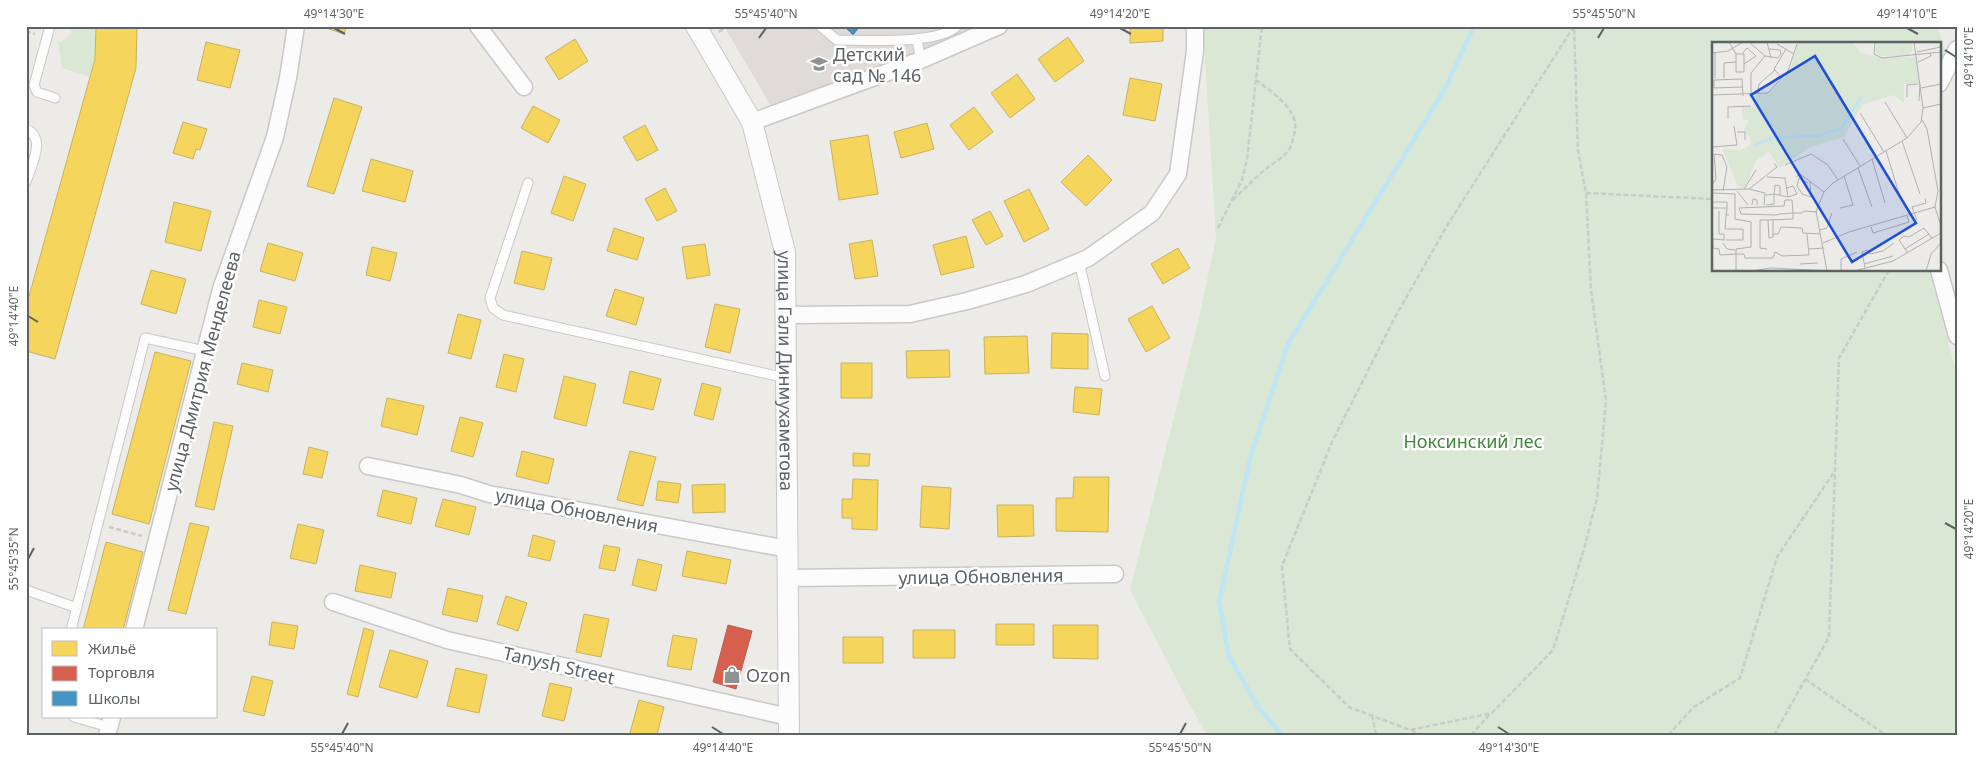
<svg xmlns="http://www.w3.org/2000/svg" width="1983" height="761" font-family="'Noto Sans',sans-serif">
<style>
.education{fill:#dedbd8}
.green{fill:#d9e7d4}
.homes{fill:#f6d55c;stroke:#c8b25f}
.shops{fill:#d6604d;stroke:#b26154}
.schools{fill:#4393c3;stroke:#4b84a7}
.lines{fill:none;stroke-linecap:round;stroke-linejoin:round}
.stream{stroke:#bfe4f4;stroke-width:4.5}
.service-casing{stroke:#c7c8c7;stroke-width:11}
.minor-casing{stroke:#c7c8c7;stroke-width:19}
.tertiary-casing{stroke:#c7c8c7;stroke-width:22}
.path{stroke:#c7ccc9;stroke-width:2.5;stroke-dasharray:5 2.5;stroke-linecap:butt}
.service{stroke:#fcfcfc;stroke-width:9}
.minor{stroke:#fcfcfc;stroke-width:16}
.tertiary{stroke:#fcfcfc;stroke-width:20}
.ticks{fill:none;stroke:#5d6265;stroke-width:2}
.labels{text-anchor:middle;dominant-baseline:central;stroke-width:5;stroke-linejoin:round;paint-order:stroke}
.poi-label{font-size:18px;fill:#5d6265;stroke:#fff;text-anchor:start}
.street-label{font-size:18px;fill:#5d6265;stroke:#fff}
.park-label{font-size:18px;fill:#42853c;stroke:#fff}
.inset-river{fill:none;stroke:#bfe4f4;stroke-width:2.5}
.inset-road{fill:none;stroke:#afb0b0;stroke-width:1}
.view{fill:#1d4ed8;fill-opacity:0.15;stroke:#1d4ed8;stroke-width:2.5}
.inset-edge{fill:none;stroke:#5d6265;stroke-width:2.5}
.neatline{fill:none;stroke:#5d6265;stroke-width:2}
.ticks-label{font-size:12px;text-anchor:middle;fill:#5d6265}
</style>
<rect width="100%" height="100%" fill="#edebe8"/>
<!-- education -->
<path class="education" d="M724 26H985L960 39 772 108Z"/>
<!-- green -->
<path class="green" d="M70 26H96L95 59 90 77 62 68 58 41 62 42 71 33Z
M1203 26H1937L1946 53 1939 86V44H1713V270H1929L1957 375V735H1207L1191 707 1130 590 1196 331 1216 239Z"/>
<!-- homes -->
<path class="homes" d="M96 26H137L136 68 55 359 26 351V307L95 59Z
M327 26H347L344 34 326 28Z
M1130 26H1163V41L1130 43Z
M1068 37 1084 61 1055 82 1038 59Z
M575 39 588 61 559 80 545 58Z
M206 42 240 50 230 88 197 80Z
M1017 74 1035 99 1010 118 991 93Z
M1130 78 1162 84 1155 121 1123 115Z
M334 98 362 107 334 194 307 186Z
M533 106 560 120 548 143 521 128Z
M974 107 993 132 969 150 950 125Z
M183 122 207 129 200 150 196 149 193 159 173 153Z
M927 123 934 149 901 158 894 132Z
M645 125 658 150 637 161 623 137Z
M868 135 878 194 839 200 830 141Z
M1088 155 1112 180 1086 206 1061 182Z
M371 159 413 171 405 202 362 191Z
M564 176 586 184 573 221 551 213Z
M665 188 677 211 657 221 645 199Z
M1029 189 1049 229 1024 242 1004 201Z
M174 202 211 211 201 251 165 242Z
M990 211 1003 236 986 245 972 220Z
M614 228 644 238 637 260 607 251Z
M966 236 974 267 941 275 933 245Z
M872 240 878 276 855 279 849 244Z
M268 243 303 253 295 281 260 271Z
M705 244 710 275 687 279 682 247Z
M372 247 397 253 390 281 366 275Z
M1178 248 1190 268 1163 284 1151 264Z
M522 251 552 258 544 290 514 283Z
M151 270 186 279 176 314 141 304Z
M615 289 644 298 636 325 606 316Z
M259 300 287 307 280 334 253 327Z
M715 304 740 309 730 353 705 347Z
M1152 306 1170 338 1146 352 1128 319Z
M458 314 481 320 471 359 448 353Z
M1052 333 1088 334V369L1051 368Z
M1027 336 1029 373 985 374 984 337Z
M949 350 950 377 907 378 906 351Z
M155 352 191 361 149 524 112 514Z
M504 354 524 359 516 392 496 387Z
M242 363 273 370 268 392 237 384Z
M841 363H872V398H841Z
M630 371 661 379 653 410 623 403Z
M564 376 596 384 586 426 554 418Z
M702 383 721 388 713 420 694 415Z
M1075 387 1102 389 1099 415 1073 412Z
M387 398 424 406 417 435 381 426Z
M460 417 483 423 473 457 451 451Z
M214 422 233 426 214 510 195 506Z
M309 447 328 452 322 478 303 474Z
M522 451 554 459 548 484 516 476Z
M630 451 656 457 643 506 617 500Z
M853 453 870 454 869 466H853Z
M1074 477H1109L1108 532 1056 531V498H1073Z
M853 479 878 480 877 530 852 529V518H842V499H852Z
M658 481 681 484 678 503 656 500Z
M725 484V512L693 513 692 485Z
M922 486 951 488 949 529 920 527Z
M383 490 417 498 411 524 377 516Z
M443 499 476 507 469 535 435 526Z
M997 505H1033L1034 536 998 537Z
M190 523 209 527 186 614 168 610Z
M298 524 324 530 316 564 290 558Z
M533 535 555 541 550 561 528 556Z
M106 542 143 552 123 630H83Z
M604 545 620 548 615 571 599 568Z
M687 551 731 560 726 584 682 576Z
M638 559 662 565 656 591 632 585Z
M360 565 396 573 391 598 355 591Z
M448 588 483 596 477 622 442 614Z
M506 596 527 603 518 631 497 624Z
M584 614 609 619 601 657 576 652Z
M272 622 298 626 294 649 269 645Z
M996 624H1034V645H996Z
M1053 625H1098V659L1053 658Z
M364 628 374 631 358 697 347 694Z
M913 630H955V658H913Z
M673 635 697 639 691 670 667 666Z
M843 637H883V663H843Z
M390 650 428 661 417 698 379 687Z
M456 668 487 675 479 713 447 706Z
M252 676 273 681 264 716 243 711Z
M550 683 572 688 564 721 542 716Z
M639 700 664 707 657 735H636L630 733Z"/>
<!-- shops -->
<path class="shops" d="M728 625 752 631 736 689 713 682Z"/>
<!-- schools -->
<path class="schools" d="M844 26H860L853 35Z"/>
<g class="lines">
<!-- stream -->
<path class="stream" d="M1282 735 1259 708 1229 657 1219 602 1251 455 1288 344 1445 89 1474 26"/>
<!-- service casing -->
<g class="service-casing">
<path id="service" d="M50 26 34 85 37 92 55 98
M820 26 837 40C864 40 938 45 957 26
M917 40 921 60
M26 129C47 138 31 166 26 182
M528 183 490 298 493 308 503 315 786 378
M1079 261 1105 376
M26 590 77 608
M71 630 145 338 205 351
M74 717 109 727"/>
</g>
<!-- minor casing -->
<g class="minor-casing">
<path id="minor" d="M478 26 524 87
M1939 84 1957 49
M752 122 921 60 999 26
M1939 270 1957 336
M786 315 910 314 967 301 1026 284 1088 258 1152 213 1178 174 1195 51V26
M368 466 461 485 489 494 788 549
M788 578 1115 574
M333 602 447 640 789 717
M134 630 221 289 275 137 288 78 296 26
M107 735 112 717"/>
</g>
<!-- tertiary casing -->
<g class="tertiary-casing">
<g id="tertiary">
<path id="s1" d="M696 26 752 122 785 252 789 735"/>
</g>
</g>
<!-- path -->
<path class="path" d="M1574 26 1448 224 1394 319 1332 442 1282 566 1290 649 1349 707 1410 730 1492 713 1553 650 1584 549 1597 498 1606 401 1591 290 1586 193 1578 151 1574 26
M26 31 35 34
M719 32 727 26
M1586 193 1713 199
M1233 200C1244 189 1255 178 1267 168 1274 162 1285 157 1290 148 1293 141 1296 129 1295 122 1291 104 1269 90 1256 80
M1218 228 1242 180 1247 159 1262 26
M109 527 142 536
M1805 679 1886 735
M1372 715 1376 735
M1413 730 1416 735
M1471 735 1490 714
M1668 735 1694 707 1740 678 1777 557 1834 472
M1774 735 1829 637 1839 358 1889 270"/>
<!-- service -->
<use href="#service" class="service"/>
<!-- minor -->
<use href="#minor" class="minor"/>
<!-- tertiary -->
<use href="#tertiary" class="tertiary"/>
</g>
<!-- ticks -->
<path class="ticks" d="M334 28 345 34M1120 28 1131 34M1907 28 1918 34M759 38 766 28M1598 38 1604 28M1945 50 1956 57M28 316 38 322M1945 523 1956 529M28 559 34 548M712 727 723 734M1498 727 1509 734M342 734 348 723M1180 734 1186 723"/>
<!-- icons -->
<defs>
<g id="school-bare" transform="scale(1.35)"><path d="M0-5L7-2L0 1L-7-2ZM-4 1L0 2.5L4 1V4Q0 6-4 4Z" fill="#8f9293" stroke="#fff" stroke-width="2.5" paint-order="stroke"/></g>
<g id="shop-bare" transform="scale(1.35)"><path d="M-5-2.5h2.3a2.7 3.5 0 0 1 5.4 0H5L5.5 6h-11ZM-1.5-2.5h3a1.5 2.3 0 0 0-3 0Z" fill="#8f9293" stroke="#fff" stroke-width="2.5" paint-order="stroke"/></g>
</defs>
<g fill-rule="evenodd">
<use href="#school-bare" x="819" y="64"/>
<use href="#shop-bare" x="732" y="675"/>
</g>
<g class="labels">
<!-- poi labels -->
<g class="poi-label">
<text x="833" y="54">Детский<tspan x="833" dy="21">сад № 146</tspan></text>
<text x="746" y="675">Ozon</text>
</g>
<!-- street labels -->
<g class="street-label">
<text transform="translate(202 371) rotate(-75)">улица Дмитрия Менделеева</text>
<text stroke="none"><textPath href="#s1" startOffset="364">улица Гали Динмухаметова</textPath></text>
<text transform="translate(577 510) rotate(11)">улица Обновления</text>
<text transform="translate(981 576) rotate(-1)">улица Обновления</text>
<text transform="translate(559 665) rotate(13)">Tanysh Street</text>
</g>
<!-- park labels -->
<g class="park-label">
<text x="1473" y="441">Ноксинский лес</text>
</g>
</g>
<!-- overview -->
<g transform="translate(1712 42)">
<rect width="229" height="229" fill="#edebe8"/>
<path d="M86 0H140L149 11 170 16 205 15 207 41 192 42V60L180 53 150 63 132 95 98 105 68 126 57 110 54 112 44 119 32 146 26 144 10 107 27 108 37 104 39 96 32 89 36 78 30 77V65H40L45 53 60 48 72 36 80 23ZM165 0H200V9L195 14H166L163 10Z" fill="#d9e7d4"/>
<path class="inset-river" d="M42 104 63 95 103 94 129 87 149 55"/>
<path class="inset-road" d="M17 0 24 12V30H32V12H24M37 0 53 14 39 31V53M55 0 59 16M163 0 162 12 170 16 229 10M65 2 82 12M205 10 229 5M0 11 16 9 31 0M31 11 35 6 44 14 32 22M53 14 66 16 69 12 68 8 57 7M206 20 219 14 218 11M3 36V11M12 36V21L24 20M70 36 62 27 74 7M30 45 2 46V38L30 37 31 54M209 46 229 42M46 52 47 42 63 28M0 53 56 51 76 29 85 2M195 55V43L206 42M207 59 208 42M173 60 195 96M211 66 229 62M148 71 172 110M16 77V65L39 64M210 78 215 87 226 149 223 165 229 184M25 90H33V98M131 97 148 124M190 99 208 152M0 105 25 103 22 84M174 109 189 158M160 117 173 161M73 123 99 112 116 123 126 138M146 126 160 165M84 135 88 132 112 150M96 141 87 136 85 144 90 152 99 155 98 139M0 143 4 137 2 112 10 113 15 125 11 149M75 146 81 144 85 152 76 155M32 147 44 128M37 147 53 151 52 163M0 148 37 147 65 125 62 121M25 149 36 163M0 151 23 152V177L39 180V205L24 207V212L8 213 7 207 1 206V197M54 153 62 152 63 143 68 144V153M0 160H15V166M40 163 41 157 45 158V163M54 163 62 162V152L76 155 73 136 55 135M128 166 141 163 132 134M14 173 13 187H31V198H14M0 175V166H15L14 173H17M56 178 81 177V171L80 158H73L72 164 27 166 29 172 64 173 68 172 81 171H89L93 169 105 170M205 178 200 165 214 161 213 156M159 185 161 191 197 180 195 174M108 188 115 186 120 171M61 192H66L69 185 90 186 91 191 109 192M1 197 12 198V192H7V169M11 201 15 207 23 208M111 201 137 190 223 165M55 207 48 206V178H56L57 196 61 195V178M97 207 112 206M193 207 217 192M195 210 187 198 192 194 197 195 212 186 220 196M88 222 106 221M152 222 181 214M153 226 150 210 155 208 158 212 171 209 182 201M24 229V212H32L33 216H61L63 210 70 214 97 213 95 192M40 229 59 226 120 229M115 229 104 169 112 150 121 141 195 96 209 80 211 66 202 0M129 229V217L145 210M142 229 181 219 229 191M214 229 219 212 229 201"/>
<path class="view" d="M103 14 204 181 140 220 39 53Z"/>
<rect width="229" height="229" class="inset-edge"/>
</g>
<!-- border -->
<rect width="1983" height="761" fill="none" stroke="#ffffff" stroke-width="55"/>
<!-- legend -->
<rect x="42" y="628" width="175" height="90" fill="#ffffff" stroke="#bec0c1"/>
<rect x="52" y="641" width="25" height="15" fill="#f6d55c" stroke="#bec0c1"/>
<text x="88" y="654" font-size="15" fill="#5d6265">Жильё</text>
<rect x="52" y="666" width="25" height="15" fill="#d6604d" stroke="#bec0c1"/>
<text x="88" y="678" font-size="15" fill="#5d6265">Торговля</text>
<rect x="52" y="691" width="25" height="15" fill="#4393c3" stroke="#bec0c1"/>
<text x="88" y="704" font-size="15" fill="#5d6265">Школы</text>
<rect x="28" y="28" width="1928" height="706" class="neatline"/>
<g class="ticks-label">
<text x="334" y="18">49°14'30"E</text>
<text x="766" y="18">55°45'40"N</text>
<text x="1120" y="18">49°14'20"E</text>
<text x="1604" y="18">55°45'50"N</text>
<text x="1907" y="18">49°14'10"E</text>
<text transform="translate(1969 57) rotate(-90)" y="4">49°14'10"E</text>
<text transform="translate(14 316) rotate(-90)" y="4">49°14'40"E</text>
<text transform="translate(1969 529) rotate(-90)" y="4">49°14'20"E</text>
<text transform="translate(14 559) rotate(-90)" y="4">55°45'35"N</text>
<text x="342" y="752">55°45'40"N</text>
<text x="723" y="752">49°14'40"E</text>
<text x="1180" y="752">55°45'50"N</text>
<text x="1509" y="752">49°14'30"E</text>
</g>
</svg>
